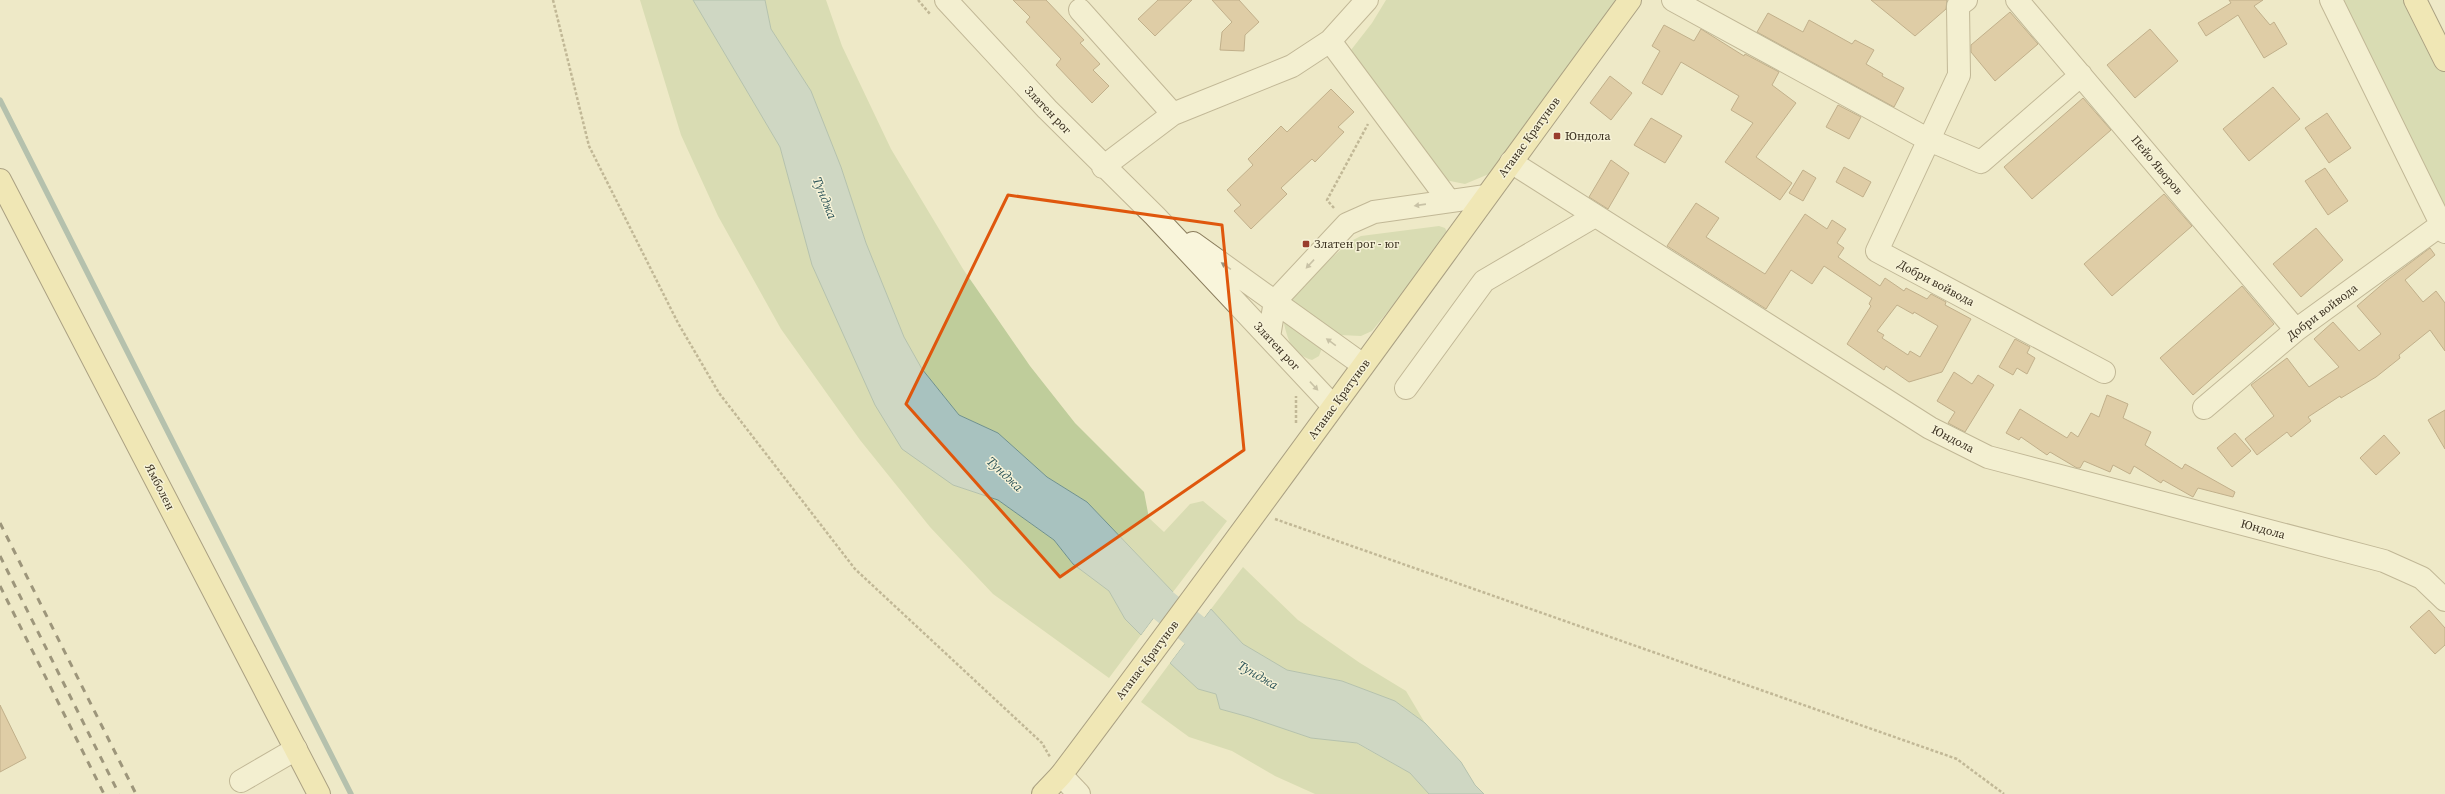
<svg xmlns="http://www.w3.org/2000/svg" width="2445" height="794" font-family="'Source Serif 4',serif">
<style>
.green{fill:#bfcd9b}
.water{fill:#a8c2bf;stroke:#6f918e}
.pier{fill:#eee9c7}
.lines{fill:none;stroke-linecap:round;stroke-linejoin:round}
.stream{stroke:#6f918e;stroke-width:5.5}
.river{stroke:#a8c2bf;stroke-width:33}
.building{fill:#ccaa7e;stroke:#896a42;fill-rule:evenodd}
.minor-casing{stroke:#8a7c5c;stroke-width:24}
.major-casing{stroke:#584930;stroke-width:24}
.path{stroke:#8a7c5c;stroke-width:2.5;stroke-dasharray:3 2;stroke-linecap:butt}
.minor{stroke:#f9f5db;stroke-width:22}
.major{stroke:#f1e4a0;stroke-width:22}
.rail{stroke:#3b3120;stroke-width:3;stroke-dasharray:7 7;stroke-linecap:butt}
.oneway{fill:#9a937e}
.marked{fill:none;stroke:#df570d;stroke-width:3;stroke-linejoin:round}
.poi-dot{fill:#993d2d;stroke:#f6f2d7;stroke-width:1.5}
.labels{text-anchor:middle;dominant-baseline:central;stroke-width:3;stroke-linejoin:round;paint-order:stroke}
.street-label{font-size:12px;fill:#3b3120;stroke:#f6f2d7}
.poi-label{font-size:12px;fill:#3b3120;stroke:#f6f2d7;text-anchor:start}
.water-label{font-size:13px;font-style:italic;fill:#2f565a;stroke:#f6f2d7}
</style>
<rect width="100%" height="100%" fill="#eee9c7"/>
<!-- green -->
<path class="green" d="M640 0H693L780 147 812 265 875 405 953 485 998 500 1054 540 1073 564 1109 591 1125 619 1141 635 1109 678 993 594 930 527 860 440 781 329 718 216 681 135Z
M765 0H826L842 46 891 149 963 269 1030 366 1075 423 1144 492 1149 518 1164 532 1190 504 1203 501 1227 521 1173 592 1087 502 1047 477 998 433 959 415 922 369 904 337 866 243 841 167 811 91 771 29Z
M1386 0H1621L1489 174 1465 184 1445 180 1385 104 1351 50 1372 23Z
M2331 0H2415L2445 60V232Z
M1439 226 1445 228 1449 236 1372 331 1361 336 1340 335 1286 297 1351 241 1361 236Z
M1283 319 1322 348 1319 356 1312 360C1291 354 1287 338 1283 319Z
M1243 567 1298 620 1360 663 1406 691 1425 723 1395 701 1342 681 1287 670 1243 644 1211 609Z
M1170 663 1198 689 1216 694 1220 709 1249 717 1311 738 1356 743 1410 773 1429 794H1315L1275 776 1232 751 1189 737 1141 702Z"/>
<!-- water -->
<path class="water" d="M693 0H765L771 29 811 91 841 167 866 243 904 337 922 369 959 415 998 433 1047 477 1087 502 1173 592 1141 635 1125 619 1109 591 1073 564 1054 540 998 500 953 485 902 449 875 405 812 265 780 147Z
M1211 609 1243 644 1287 670 1342 681 1395 701 1425 723 1461 762 1475 785 1484 794H1429L1410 773 1357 743 1311 738 1249 717 1220 709 1216 694 1198 689 1170 663Z"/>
<!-- pier -->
<path class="pier" d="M1175 590V593L1143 636 1140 637Z
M1212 607 1169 664V662L1209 608Z"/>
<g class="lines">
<!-- stream -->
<path class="stream" d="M0 100 351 794"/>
<!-- river -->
<path class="river" d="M1128 577 1230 659"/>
</g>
<!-- building -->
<path class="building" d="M1013 0H1046L1084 40 1080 43 1100 64 1093 70 1109 86 1092 103 1056 65 1061 59 1026 22 1030 17Z
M1158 0H1192L1155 36 1138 19Z
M1212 0H1239L1259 22 1245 35 1244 51 1220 50 1222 32 1232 22Z
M1871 0H1947L1946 9 1915 36Z
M2229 0H2263L2254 6 2270 25 2274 22 2287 44 2264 58 2238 15 2206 36 2198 23 2231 3Z
M2010 12 2038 44 1995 81 1971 52V45Z
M1768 13 1803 32 1809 20 1852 44 1855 40 1874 50 1866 64 1883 74 1882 76 1904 88 1894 107 1757 32Z
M1664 25 1694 41 1701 29 1744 56 1745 54 1779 72 1772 85 1796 103 1756 157 1792 183 1780 200 1725 162 1753 123 1731 110 1739 96 1681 62 1662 95 1642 83 1660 51 1652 46Z
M2150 29 2178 61 2135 98 2107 65Z
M1610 76 1632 93 1611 120 1590 103Z
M2273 87 2300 119 2249 161 2223 129Z
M1331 89 1354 112 1338 127 1344 132 1315 162 1312 159 1281 188 1287 194 1251 229 1234 211 1241 205 1227 190 1253 165 1248 159 1281 126 1287 132Z
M2083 98 2111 130 2032 199 2004 167Z
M1838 105 1861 117 1849 139 1826 127Z
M2327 113 2351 148 2329 163 2305 128Z
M1651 118 1682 136 1665 163 1634 145Z
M1611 160 1629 173 1608 209 1589 197Z
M1844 167 1871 182 1863 197 1836 182Z
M2325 168 2348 201 2328 215 2305 181Z
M1803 170 1816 178 1803 201 1789 193Z
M2164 194 2192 226 2112 296 2084 264Z
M1696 203 1719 218 1706 237 1765 274 1805 214 1827 229 1832 220 1846 229 1837 243 1844 248 1838 257 1880 286 1885 278 1904 291 1906 288 1927 299 1931 294 1946 302 1945 305 1971 319 1942 372 1909 382 1886 366 1884 370 1847 344 1871 306 1869 304 1872 298 1824 266 1812 284 1791 270 1766 309 1667 246ZM1897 305 1913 314 1914 312 1938 326 1920 357 1910 351 1908 355 1882 338 1884 335 1877 331Z
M2316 228 2343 260 2301 297 2273 264Z
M2430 248 2435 255 2405 280 2423 302 2436 291 2445 303V351L2430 330 2399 355 2400 358 2376 377 2341 398 2340 396 2308 417 2311 421 2291 437 2287 432 2257 455 2245 439 2274 416 2251 385 2287 358 2309 387 2339 367 2314 339 2333 322 2359 351 2381 334 2357 306 2386 281Z
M2242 286 2274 324 2193 395 2160 358Z
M2015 339 2030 347 2027 353 2035 358 2027 374 2017 368 2013 375 1999 367Z
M1954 372 1972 384 1978 375 1994 385 1965 432 1948 423 1955 412 1937 401Z
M2107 395 2128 404 2123 418 2151 432 2145 445 2182 469 2185 464 2235 492 2233 497 2198 488 2193 497 2163 480 2161 483 2134 466 2130 474 2113 465 2110 472 2084 461 2080 468H2077L2050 452 2047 455 2021 437 2019 440 2006 433 2020 409 2067 438 2071 432 2078 437 2091 413 2099 417Z
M2445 410V449L2428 420Z
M2235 433 2251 451 2232 467 2217 448Z
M2384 435 2400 453 2376 475 2360 458Z
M2429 610 2445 628V645L2435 654 2410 627Z
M0 705 26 758 0 772Z"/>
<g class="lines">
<!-- minor casing -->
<g class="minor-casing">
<path id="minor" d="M946 0 1047 109 1155 216 1333 406
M1673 0 1929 140 1981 162 2081 75
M1966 0 1958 6 1959 75 1877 251 2104 372
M2017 0 2296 330
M2331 0 2445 232
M1080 10 1173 114
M1330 41 1449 201
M1511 162 1930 428 1988 457 2384 561 2422 578 2445 600
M1103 167 1173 114 1292 66 1330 41 1367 0
M1193 243 1363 365
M1269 337 1275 301 1347 224 1374 212 1486 196
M1406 388 1484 281 1595 216
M2204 408 2296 330 2445 222
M1061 775 1079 794
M241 781 296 749"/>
</g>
<!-- major casing -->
<g class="major-casing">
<path id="major" d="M2415 0 2445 60
M0 180 319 794
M1043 794 1061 775C1254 519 1440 259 1630 0"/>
</g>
<!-- path -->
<path class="path" d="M553 0 589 146 678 323 719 393 855 569 1042 743 1050 757
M918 0 930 14
M1334 208 1327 200 1368 124
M1296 423V396
M1275 519 1957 759 2004 794"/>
<!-- minor -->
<use href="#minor" class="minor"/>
<!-- major -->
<use href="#major" class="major"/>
<!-- rail -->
<path class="rail" d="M0 523 136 794
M0 556 119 794
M0 586 104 794"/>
</g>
<!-- one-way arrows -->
<defs><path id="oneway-solid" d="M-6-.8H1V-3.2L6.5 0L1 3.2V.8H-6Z"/></defs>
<g class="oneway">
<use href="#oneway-solid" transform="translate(1420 205) rotate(172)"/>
<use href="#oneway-solid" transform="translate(1310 264) rotate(133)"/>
<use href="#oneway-solid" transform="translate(1226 266) rotate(-145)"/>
<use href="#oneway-solid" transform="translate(1331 342) rotate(-144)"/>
<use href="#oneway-solid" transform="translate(1314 386) rotate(47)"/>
</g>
<!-- marked area -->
<path d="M0 0H2445V794H0ZM1008 195 1222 225 1244 450 1060 577 906 404Z" fill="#eee9c7" fill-opacity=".55" fill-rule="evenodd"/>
<path class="marked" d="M1008 195 1222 225 1244 450 1060 577 906 404Z"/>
<!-- markers -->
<g class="poi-dot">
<rect x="1553" y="132" width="8" height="8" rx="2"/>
<rect x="1302" y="240" width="8" height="8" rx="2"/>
</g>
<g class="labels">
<!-- street labels -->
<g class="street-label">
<text transform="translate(1048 110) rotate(46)">Златен рог</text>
<text transform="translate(1529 137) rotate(-54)">Атанас Кратунов</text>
<text transform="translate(2157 165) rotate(50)">Пейо Яворов</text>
<text transform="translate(1936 283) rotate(28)">Добри войвода</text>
<text transform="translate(2322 312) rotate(-37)">Добри войвода</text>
<text transform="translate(1277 346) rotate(47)">Златен рог</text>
<text transform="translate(1339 399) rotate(-54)">Атанас Кратунов</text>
<text transform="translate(1953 439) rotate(27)">Юндола</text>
<text transform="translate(160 487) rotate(63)">Ямболен</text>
<text transform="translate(2263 529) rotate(15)">Юндола</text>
<text transform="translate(1147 660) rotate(-53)">Атанас Кратунов</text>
</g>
<!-- poi labels -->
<g class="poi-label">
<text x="1565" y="136">Юндола</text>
<text x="1314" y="244">Златен рог - юг</text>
</g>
<!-- water labels -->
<g class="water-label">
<text transform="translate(825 198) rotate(68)">Тунджа</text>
<text transform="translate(1005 474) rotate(43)">Тунджа</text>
<text transform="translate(1258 675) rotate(30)">Тунджа</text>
</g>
</g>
</svg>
